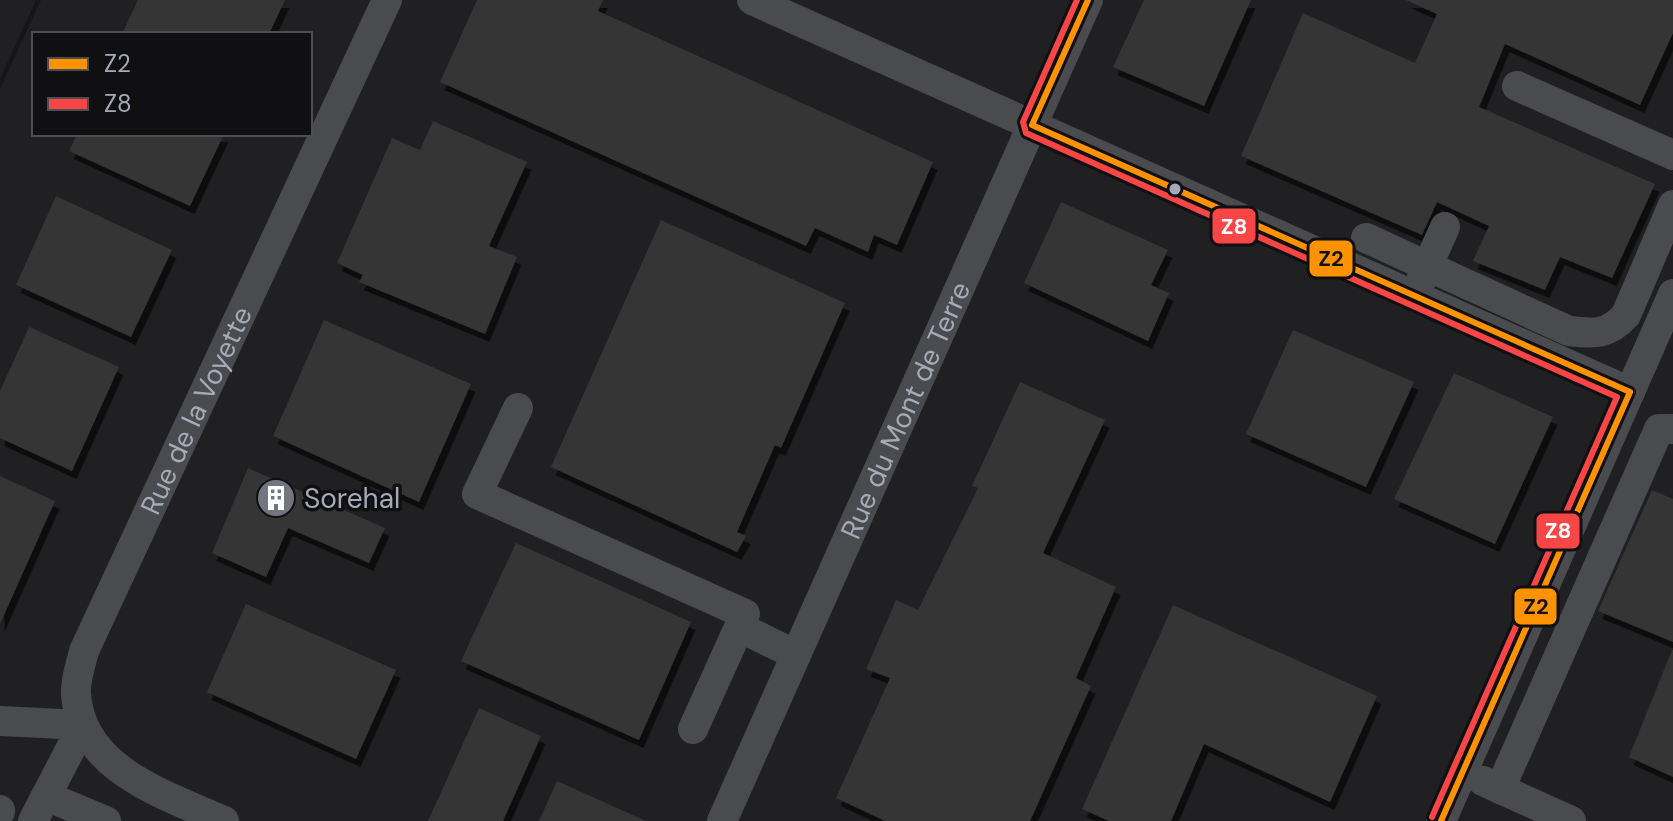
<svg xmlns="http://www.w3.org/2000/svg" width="1673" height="821" font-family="'DM Sans',sans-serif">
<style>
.built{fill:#202022;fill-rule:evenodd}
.building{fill:#343435;filter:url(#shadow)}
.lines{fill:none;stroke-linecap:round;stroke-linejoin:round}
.minor{stroke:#4a4b4f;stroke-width:30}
.bus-1-casing{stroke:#101012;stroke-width:12}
.bus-2-casing{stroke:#101012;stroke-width:12}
.bus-1{stroke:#ff9200;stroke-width:6}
.bus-2{stroke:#f84646;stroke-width:6}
.bus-dot{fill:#a6aab8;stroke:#101012;stroke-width:3}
.labels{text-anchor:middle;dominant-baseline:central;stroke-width:7;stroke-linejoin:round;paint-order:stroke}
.street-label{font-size:28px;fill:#a6aab8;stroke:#101012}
.poi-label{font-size:28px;fill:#a6aab8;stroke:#101012;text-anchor:start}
.line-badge{stroke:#101012;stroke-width:3}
.badge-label{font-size:22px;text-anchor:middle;font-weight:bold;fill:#fff}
.pale-badge-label{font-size:22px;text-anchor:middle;font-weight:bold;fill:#111}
</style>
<defs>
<filter id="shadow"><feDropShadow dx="4.5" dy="8" stdDeviation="0" flood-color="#0009"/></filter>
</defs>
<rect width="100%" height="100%" fill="#161616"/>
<!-- built -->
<path class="built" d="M0 0H36L0 79Z
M41 0H1673V821H0V89ZM34 34H310V134H34Z"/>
<!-- building -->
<path class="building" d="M138 0H285L269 34H122Z
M477 0H603L598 11 933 162 897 245 874 235 868 252 815 228 806 246 440 82Z
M1144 0H1251L1204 106 1113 67Z
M1406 0H1673V33L1640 105 1505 44 1479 107 1655 184 1612 278 1560 257 1545 290 1473 261 1489 226 1437 202 1422 235 1241 156 1303 13 1415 63 1437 14Z
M433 121 527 162 489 246 517 257 485 334 359 282 363 275 337 263 392 138 420 150Z
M77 134H224L190 206 69 151Z
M56 196 172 250 131 337 16 285Z
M1061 202 1168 250 1151 285 1169 293 1148 341 1024 283Z
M661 220 845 303 781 448 775 445 737 532 746 536 737 552 551 467Z
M324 320 471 384 419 502 273 436Z
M29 327 119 367 72 471 0 438V391Z
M1293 330 1414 382 1366 487 1246 434Z
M1454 373 1553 417 1495 544 1394 499Z
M1020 382 1105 420 1043 553 1116 587 1076 678 1091 686 1030 821H885L836 798 890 678 866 669 896 600 918 610 978 488 972 486Z
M248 468 385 528 369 563 288 528 266 577 212 553Z
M0 476 55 501 0 624Z
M1652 490 1673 499V642L1598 611Z
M516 543 691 622 639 740 461 661Z
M246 604 396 670 356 759 207 692Z
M1173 605 1377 696 1330 802 1204 744 1171 821H1109L1082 809Z
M1672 650H1673V777L1629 757Z
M479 708 541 736 503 821H428Z
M557 781 646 821H539Z"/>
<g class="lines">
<!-- minor -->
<g class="minor">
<path d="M752 0 1630 392"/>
<path d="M1517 86 1673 155"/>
<path d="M1366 238 1569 331C1595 334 1608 335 1626 315L1673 205"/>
<path d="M1420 283 1445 227"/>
<path d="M518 408 477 494 745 614 693 729"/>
<path d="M739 627 796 655"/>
<path d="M0 721 83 725 33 821"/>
<path d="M1483 781 1571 821"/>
<path d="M1500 789 1659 429H1673"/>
<path d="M46 796 106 821"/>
<path d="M0 810V812"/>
<path id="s1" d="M224 821C166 795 81 770 76 694 75 680 81 664 84 651L387 0"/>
<path id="s2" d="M722 821 1088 0"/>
<path d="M1441 821 1673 294"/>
</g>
<!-- bus-1 casing -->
<g class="bus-1-casing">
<path id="bus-1" d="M1032 125 1630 392
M1032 125 1088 0
M1441 821 1630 392"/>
</g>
<!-- bus-2 casing -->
<g class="bus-2-casing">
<path id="bus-2" d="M1077 0 1023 122 1026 133 1617 397 1432 817"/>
</g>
<!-- bus-1 -->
<use href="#bus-1" class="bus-1"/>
<!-- bus-2 -->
<use href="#bus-2" class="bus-2"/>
</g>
<!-- icons -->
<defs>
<g id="building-disc" transform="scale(2)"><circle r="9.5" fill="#74767f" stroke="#101012"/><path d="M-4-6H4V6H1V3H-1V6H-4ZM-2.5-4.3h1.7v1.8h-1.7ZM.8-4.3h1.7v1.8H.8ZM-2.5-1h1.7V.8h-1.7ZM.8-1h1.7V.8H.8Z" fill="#fff"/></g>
</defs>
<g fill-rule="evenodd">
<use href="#building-disc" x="276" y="498"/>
</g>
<!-- markers -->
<circle class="bus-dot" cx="1175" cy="189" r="7"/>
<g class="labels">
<!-- street labels -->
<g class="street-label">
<text stroke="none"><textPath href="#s1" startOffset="516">Rue de la Voyette</textPath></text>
<text stroke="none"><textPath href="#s2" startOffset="450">Rue du Mont de Terre</textPath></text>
</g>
<!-- poi labels -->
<g class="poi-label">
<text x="304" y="498">Sorehal</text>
</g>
</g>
<g class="line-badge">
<rect x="1211" y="207" width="46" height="38" rx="8" fill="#f84646"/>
<rect x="1308" y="239" width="46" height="39" rx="8" fill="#ff9200"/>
<rect x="1535" y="512" width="46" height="38" rx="8" fill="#f84646"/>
<rect x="1513" y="587" width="45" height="39" rx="8" fill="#ff9200"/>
</g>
<g class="badge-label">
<text x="1234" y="234">Z8</text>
<text x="1558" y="538">Z8</text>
</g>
<g class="pale-badge-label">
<text x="1331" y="266">Z2</text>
<text x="1536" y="614">Z2</text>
</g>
<!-- legend -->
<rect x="32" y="32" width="280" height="104" fill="#101012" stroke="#4c4e54" stroke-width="2"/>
<rect x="48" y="58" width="40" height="12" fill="#ff9200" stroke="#4c4e54" stroke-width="2"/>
<text x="104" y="72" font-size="24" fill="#a6aab8">Z2</text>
<rect x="48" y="98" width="40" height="12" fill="#f84646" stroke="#4c4e54" stroke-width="2"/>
<text x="104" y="112" font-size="24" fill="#a6aab8">Z8</text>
</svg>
